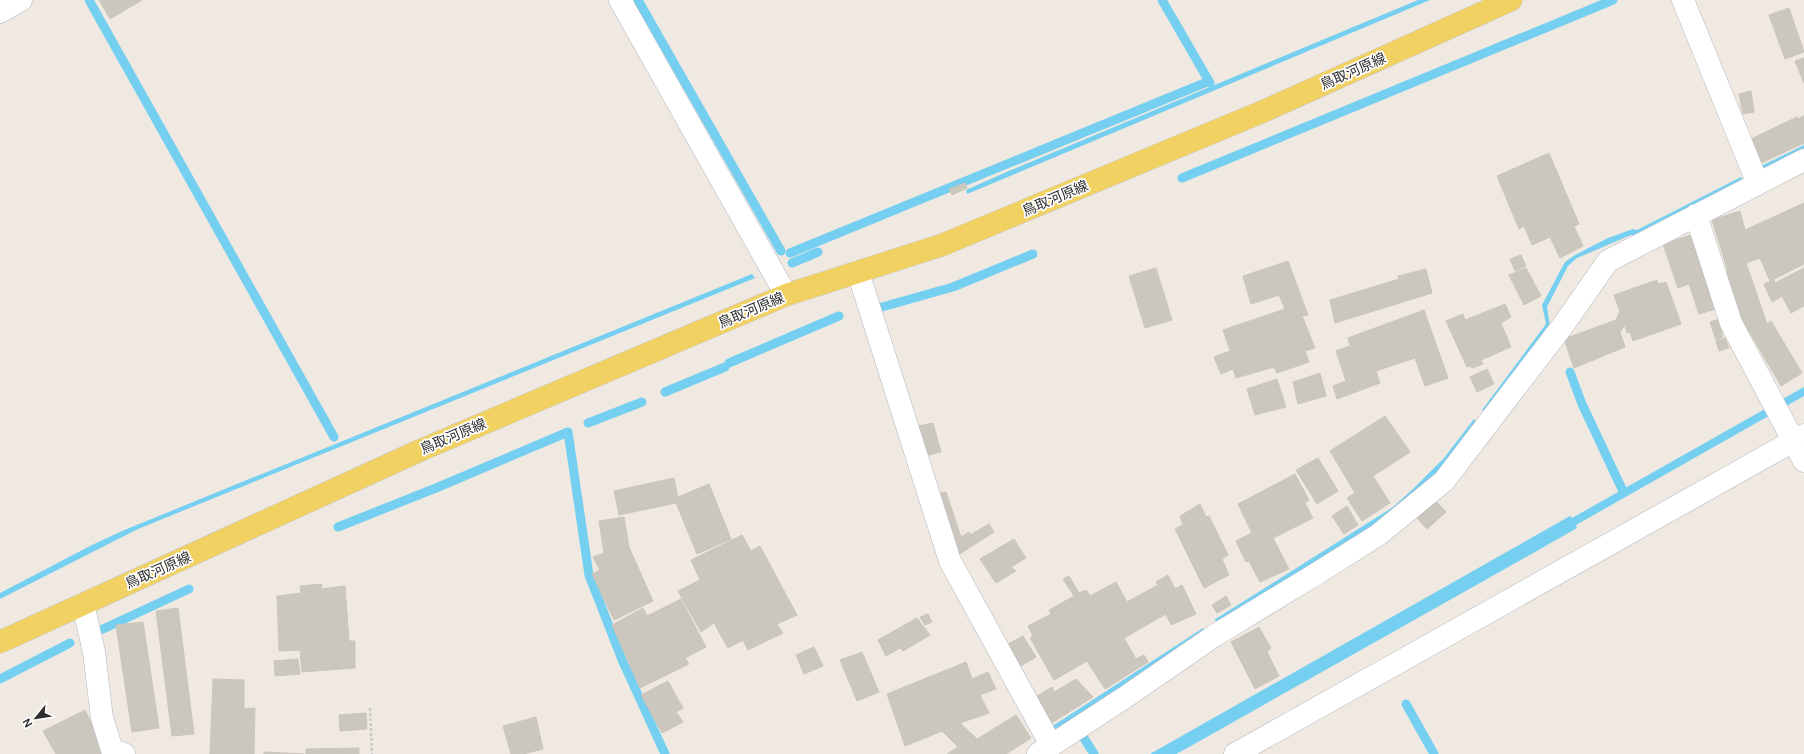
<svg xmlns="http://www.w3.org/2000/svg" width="1804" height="754" font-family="'DM Sans','Noto Sans JP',sans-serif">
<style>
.water{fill:#75cff0}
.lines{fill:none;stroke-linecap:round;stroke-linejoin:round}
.stream{stroke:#75cff0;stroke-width:9}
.building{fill:#cbc7bf;stroke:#cbc5ba}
.minor-casing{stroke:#b4b7c1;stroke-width:23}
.primary-casing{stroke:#c9c9c9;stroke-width:23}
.path{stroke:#c9c9c9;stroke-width:2.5;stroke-dasharray:3 2;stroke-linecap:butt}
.minor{stroke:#fff;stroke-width:22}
.primary{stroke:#f2d163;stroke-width:22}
.labels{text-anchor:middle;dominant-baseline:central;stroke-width:3.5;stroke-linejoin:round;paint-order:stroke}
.street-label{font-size:14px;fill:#2e2e2e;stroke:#fff}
</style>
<rect width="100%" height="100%" fill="#efe9e1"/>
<!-- water -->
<path class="water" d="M1418 0H1430L967 194 966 190 1004 173Z
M1804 145V151L1764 171 1761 166Z
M1741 177 1743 181 1635 235H1631L1577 258 1568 266 1547 307 1550 326 1486 412 1482 410 1546 324 1542 305 1565 262 1575 255 1608 238 1633 229 1637 230Z
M752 274 755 278 138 529 0 599V593L92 545 122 531Z
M1804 387V396L1576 525 1577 528 1535 552 1189 747 1176 754H1150L1570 516 1572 518Z
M1474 419 1477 422 1447 462 1417 492 1370 528 1220 623 1214 620 1393 507 1413 489 1444 458Z
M1203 628 1206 631 1054 732 1048 729Z"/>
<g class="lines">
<!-- stream -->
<path class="stream" d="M89 0 334 437
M638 0 781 251
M1162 0 1210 83
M1182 178 1613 0
M790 253 1207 82
M792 263 818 252
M875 309 953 287 1033 254
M729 363 839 316
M1570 372 1582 404 1622 489
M665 392 725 367
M588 423 642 402
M338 527 436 488 568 432 589 575 623 662 665 754
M103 629 189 589
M0 679 70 643
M1406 704 1434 754
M1082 735 1094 754"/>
</g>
<!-- building -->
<path class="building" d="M99 0H142L110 19Z
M1789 8 1804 52 1785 59 1769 15Z
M1804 58V83L1795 61Z
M1751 91 1754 112 1743 114 1739 94Z
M1804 116V143L1761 163 1751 139 1797 117 1798 119Z
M1549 153 1579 224 1574 226 1583 246 1560 258 1550 237 1532 245 1524 226 1519 229 1497 176Z
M965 183 967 188 952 195 949 189Z
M1804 203V264L1770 281 1760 258 1746 263 1767 324 1771 321 1802 373 1781 386 1749 331 1745 333 1723 272 1728 271 1712 220 1740 211 1745 230Z
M1694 234 1719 308 1699 314 1689 284 1678 288 1663 244Z
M1521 255 1526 266 1515 271 1510 259Z
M1288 261 1308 315 1302 316 1315 348 1305 351 1309 362 1277 373 1274 367 1236 378 1233 369 1221 374 1214 357 1230 351 1223 330 1285 309 1279 295 1251 304 1243 276Z
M1156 268 1172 320 1145 328 1129 276Z
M1526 268 1541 296 1524 305 1509 275Z
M1804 268V306L1791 313 1782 296 1772 302 1764 284 1774 280 1775 283Z
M1426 269 1432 293 1335 323 1330 300 1399 279 1398 276Z
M1657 280 1658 284 1666 282 1681 324 1633 341 1630 332 1627 333 1625 325 1620 332 1625 347 1574 368 1564 339 1616 320 1620 311 1614 295Z
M1505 304 1511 317 1501 323 1511 347 1481 360 1483 364 1472 368 1470 366 1467 367 1446 321 1463 314 1465 320Z
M1424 310 1448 378 1425 386 1415 358 1376 371 1380 383 1337 399 1333 386 1346 381 1336 351 1350 346 1348 338Z
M1720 319 1724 332 1721 333 1723 337 1716 340 1710 322Z
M1725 338 1729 348 1719 351 1716 341Z
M1487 369 1494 384 1477 392 1470 377Z
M1320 373 1326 396 1298 404 1293 382Z
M1277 379 1286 407 1255 415 1247 389Z
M1385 416 1410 452 1373 476 1390 503 1362 521 1347 498 1355 493 1330 451Z
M933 423 941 452 923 456 914 427Z
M1318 458 1338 491 1317 504 1296 470Z
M1295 474 1309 500 1305 503 1313 518 1273 538 1289 569 1260 582 1249 561 1246 562 1236 541 1252 533 1238 504Z
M674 478 678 497 709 484 731 539 697 554 676 503 619 515 614 491Z
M946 492 961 537 969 532 970 535 989 524 994 532 958 555 937 494Z
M1436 501 1446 512 1427 529 1417 518Z
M1200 504 1206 517 1209 516 1228 555 1222 559 1229 575 1204 588 1175 529 1183 525 1180 516Z
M1347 506 1358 525 1344 534 1332 516Z
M624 517 629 547 653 601 614 620 592 574 600 570 593 557 604 553 599 521Z
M742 535 751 551 760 546 797 615 777 624 783 633 748 650 743 640 728 648 714 623 701 632 678 591 700 580 691 560Z
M1014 539 1026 558 1011 567 1016 571 996 583 980 559Z
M1168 575 1175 589 1182 585 1196 614 1171 625 1166 614 1124 638 1136 659 1144 655 1148 662 1105 689 1087 661 1054 680 1030 638 1033 636 1028 626 1051 614 1049 610 1074 596 1063 579 1069 576 1079 593 1086 590 1090 596 1116 582 1127 602 1158 585 1156 582Z
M322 584 321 589 345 586 349 641H355V668L302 672 300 650 279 651 277 596 301 593 300 586Z
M1226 596 1231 605 1217 613 1212 605Z
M681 599 706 647 685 658 689 664 640 688 612 625 643 608 647 616Z
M178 608 194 734 172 736 156 611Z
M928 614 932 622 925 625 920 617Z
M917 618 930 635 903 651 900 648 886 656 878 640Z
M143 622 159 728 132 732 116 625Z
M1259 627 1271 648 1267 652 1279 676 1255 689 1231 642Z
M1023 636 1036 657 1019 667 1006 645Z
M814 647 823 666 804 674 796 655Z
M862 652 879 692 857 701 840 660Z
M298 659 300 674 275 676 274 661Z
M966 662 972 679 988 672 996 689 980 695 989 713 960 723 977 739 1016 715 1031 738 1006 754H947L958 747 942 731 905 746 887 694Z
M213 679 244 680V709L255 708 254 754H210Z
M1076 679 1093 697 1050 724 1034 698 1052 687 1054 692Z
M668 681 683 708 676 712 683 722 662 733 641 695Z
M85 710 105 751 100 754H56L43 731Z
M366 713 367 729 340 731 339 715Z
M536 717 543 749 523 754H511L503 726Z
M359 748V754H306V749Z
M264 752 304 754H264Z"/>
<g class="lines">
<!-- minor casing -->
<g class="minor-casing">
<path id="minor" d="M620 0 786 295
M1683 0 1758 184
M0 12 21 0
M1696 215 1731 323 1804 461
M858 272 950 561 1051 745
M83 604 94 652 102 718 112 750 124 754
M1038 754 1124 698 1214 636 1316 574 1378 535 1444 481 1564 324 1608 261 1804 160
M1235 754 1804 435"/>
</g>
<!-- primary casing -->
<g class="primary-casing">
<path id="primary" d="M0 642 421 450 786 295 942 245 1264 111 1511 0"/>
</g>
<!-- path -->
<path class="path" d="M370 708 372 754"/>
<!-- minor -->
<use href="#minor" class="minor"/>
<!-- primary -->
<use href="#primary" class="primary"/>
</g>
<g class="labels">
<!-- street labels -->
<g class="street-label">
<text transform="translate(1353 71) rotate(-24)">鳥取河原線</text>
<text transform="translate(1055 198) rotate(-23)">鳥取河原線</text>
<text transform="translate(751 310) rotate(-23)">鳥取河原線</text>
<text transform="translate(453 436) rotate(-23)">鳥取河原線</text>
<text transform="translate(158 570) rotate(-24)">鳥取河原線</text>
</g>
</g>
<!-- north arrow -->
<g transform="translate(36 718) rotate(240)" stroke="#ffffff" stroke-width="3" paint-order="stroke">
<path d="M0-3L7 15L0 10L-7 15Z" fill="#2e2e2e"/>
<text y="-6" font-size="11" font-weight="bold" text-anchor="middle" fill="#2e2e2e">N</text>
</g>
</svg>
